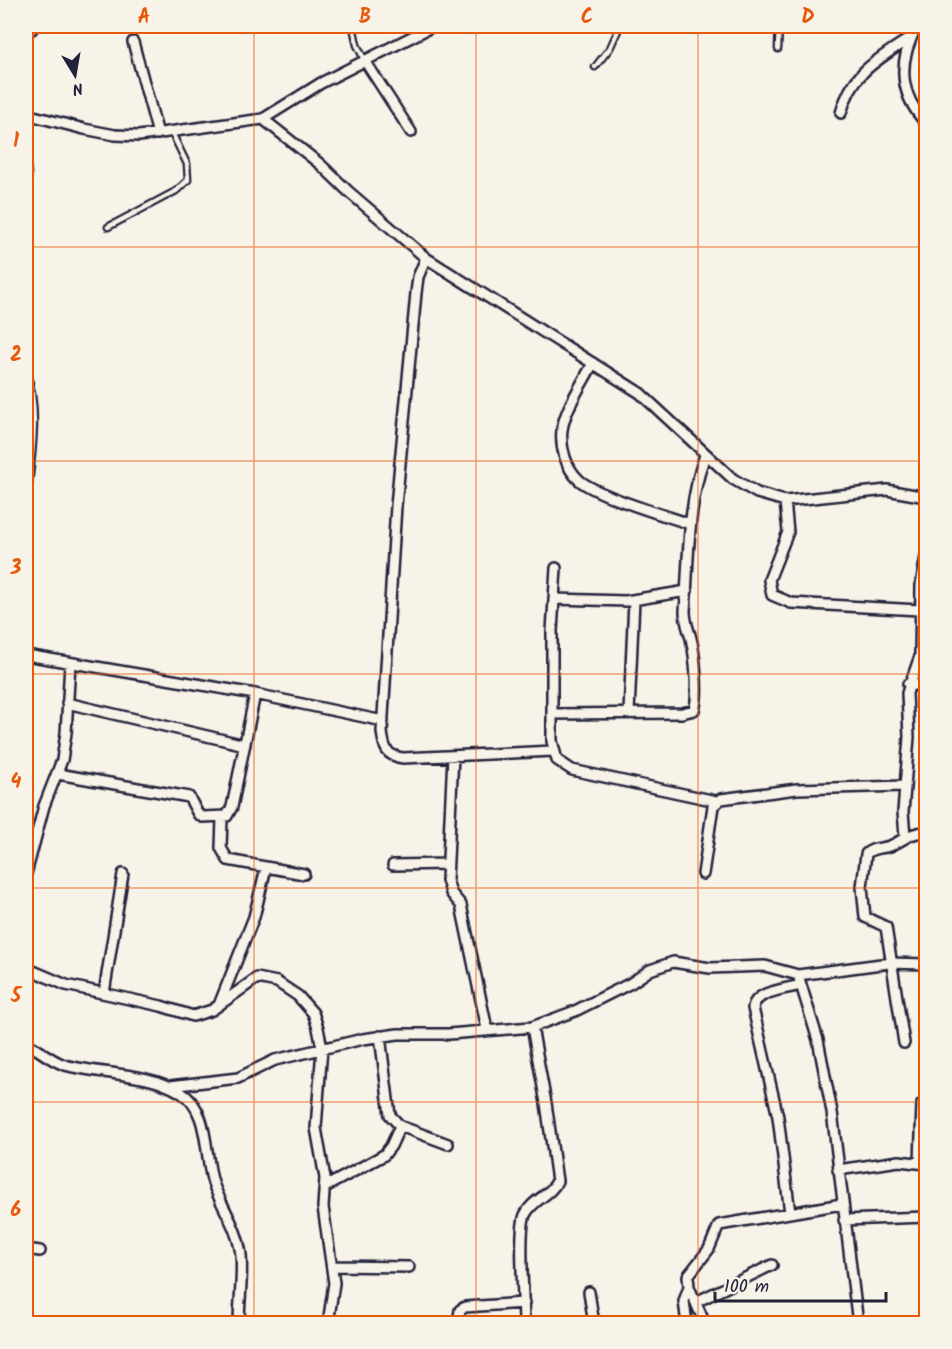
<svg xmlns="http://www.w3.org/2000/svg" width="952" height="1349" font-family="Kalam,sans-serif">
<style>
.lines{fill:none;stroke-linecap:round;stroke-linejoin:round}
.lane-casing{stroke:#22223b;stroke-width:9}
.street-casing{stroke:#22223b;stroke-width:14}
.lane{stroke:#f7f3e8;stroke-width:4.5}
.street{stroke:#f7f3e8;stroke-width:9}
.grid{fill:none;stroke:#e8590c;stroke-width:1.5;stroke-opacity:0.55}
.neatline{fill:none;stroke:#e8590c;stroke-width:2}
.grid-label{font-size:20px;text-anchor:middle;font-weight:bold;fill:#e8590c}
</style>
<rect width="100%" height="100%" fill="#f7f3e8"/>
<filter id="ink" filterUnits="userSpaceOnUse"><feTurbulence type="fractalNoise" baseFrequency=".0167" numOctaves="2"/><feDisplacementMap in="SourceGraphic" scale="12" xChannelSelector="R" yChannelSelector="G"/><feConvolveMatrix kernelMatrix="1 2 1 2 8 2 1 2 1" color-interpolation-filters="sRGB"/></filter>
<g filter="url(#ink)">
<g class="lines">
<!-- lane casing -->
<g class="lane-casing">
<path id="lane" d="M353 26 357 45 365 61
M778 49 779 26
M595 67 610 48 620 26
M26 149 28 176 26 221
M108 227 176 191 188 180 187 164 172 133
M26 371C42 413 29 469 26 513"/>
</g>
<!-- street casing -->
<g class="street-casing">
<path id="street" d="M917 26C898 61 898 93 926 123
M26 32 32 29
M133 42 158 134
M365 61 411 132
M841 113C852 72 876 61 910 38
M26 114 84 129 115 135 139 136 263 119 321 83 433 26
M263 119 320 164 349 192 426 258 640 393 733 479 757 493 785 501 887 490 926 497
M426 258 418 277 416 293 396 506 382 732C384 748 386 756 403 758L553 751
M593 363C583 383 565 408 562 430 560 448 566 468 579 480 598 496 664 515 690 524
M785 501 788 532 769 580 772 595 791 603 919 610
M556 568 552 631V741L557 760 572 770 716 801
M554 599 626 601 687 591
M26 655 255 694 383 721
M908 684 926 686
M67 703 245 745
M629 713 634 600
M552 714 682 713 694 710C699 698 695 657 692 643 690 632 685 624 685 611 689 558 687 506 705 455
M453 756 447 880 451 893 461 905 487 1029
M58 774 189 797 198 814 202 817 227 816 232 807 255 694
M222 818 221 848 228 860 304 874
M905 836 903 812 909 737 907 693 920 656 921 585 926 556
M393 865 447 864
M26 874 44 806 62 760 66 733 70 663
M703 874 713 806 721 799 797 789 905 786
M26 968 66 985 161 1006 193 1016 212 1010 257 978 277 982 298 996 313 1013 318 1028 322 1048 316 1128 325 1178 323 1207 334 1283 328 1324
M798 975 818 1040 832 1112 858 1324
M104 993 123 874
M219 1005 254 917 266 868
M380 1036 390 1115 400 1126 448 1144
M26 1043C39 1049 51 1061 65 1065 102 1075 147 1072 180 1092 210 1109 204 1155 213 1183 222 1208 238 1228 241 1255 243 1277 239 1301 239 1324
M904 1043 886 927 865 917 862 887 866 854C873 847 881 849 890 846 904 840 910 832 926 832
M170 1086 238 1078 275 1060 363 1039 398 1034H449L532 1027 575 1011 631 983 650 970 673 962 710 968 765 966 798 975 889 963 926 964
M920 1163 922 1104
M838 1170 899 1161 926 1164
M325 1187 384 1155 391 1146 400 1126
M790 1213 778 1117 753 1008C755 991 786 989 801 985
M844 1220 926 1217
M26 1249 40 1251
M333 1266 409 1267
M589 1292 594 1324
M696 1302 772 1265
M458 1324 460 1310 465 1307 524 1303
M524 1324C524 1301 518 1232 525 1215 532 1199 551 1196 557 1181L546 1103 532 1027
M687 1324 684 1301 689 1287
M705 1324 689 1287 688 1276 709 1249 719 1225 842 1204"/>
</g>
<!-- lane -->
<use href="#lane" class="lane"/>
<!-- street -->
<use href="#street" class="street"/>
</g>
</g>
<!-- grid -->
<path class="grid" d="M254 26V1324M476 26V1324M698 26V1324M26 247H926M26 461H926M26 674H926M26 888H926M26 1102H926"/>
<!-- margin -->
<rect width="952" height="1349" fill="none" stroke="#f7f3e8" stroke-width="66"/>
<!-- north arrow -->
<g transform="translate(75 75) rotate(169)" stroke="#f7f3e8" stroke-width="4.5" paint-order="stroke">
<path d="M0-4.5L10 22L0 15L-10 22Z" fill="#22223b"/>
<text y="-9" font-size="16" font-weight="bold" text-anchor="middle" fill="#22223b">N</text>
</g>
<!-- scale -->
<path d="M715 1292v9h171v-9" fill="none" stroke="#22223b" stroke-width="3"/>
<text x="724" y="1292" font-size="18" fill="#22223b" stroke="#f7f3e8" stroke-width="4.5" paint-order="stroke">100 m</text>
<rect x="33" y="33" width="886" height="1283" class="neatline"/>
<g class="grid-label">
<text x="144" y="23">A</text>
<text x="365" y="23">B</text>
<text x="587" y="23">C</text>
<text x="808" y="23">D</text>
<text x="16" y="147">1</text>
<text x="16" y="361">2</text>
<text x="16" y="574">3</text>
<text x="16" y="788">4</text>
<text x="16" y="1002">5</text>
<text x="16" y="1216">6</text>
</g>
</svg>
